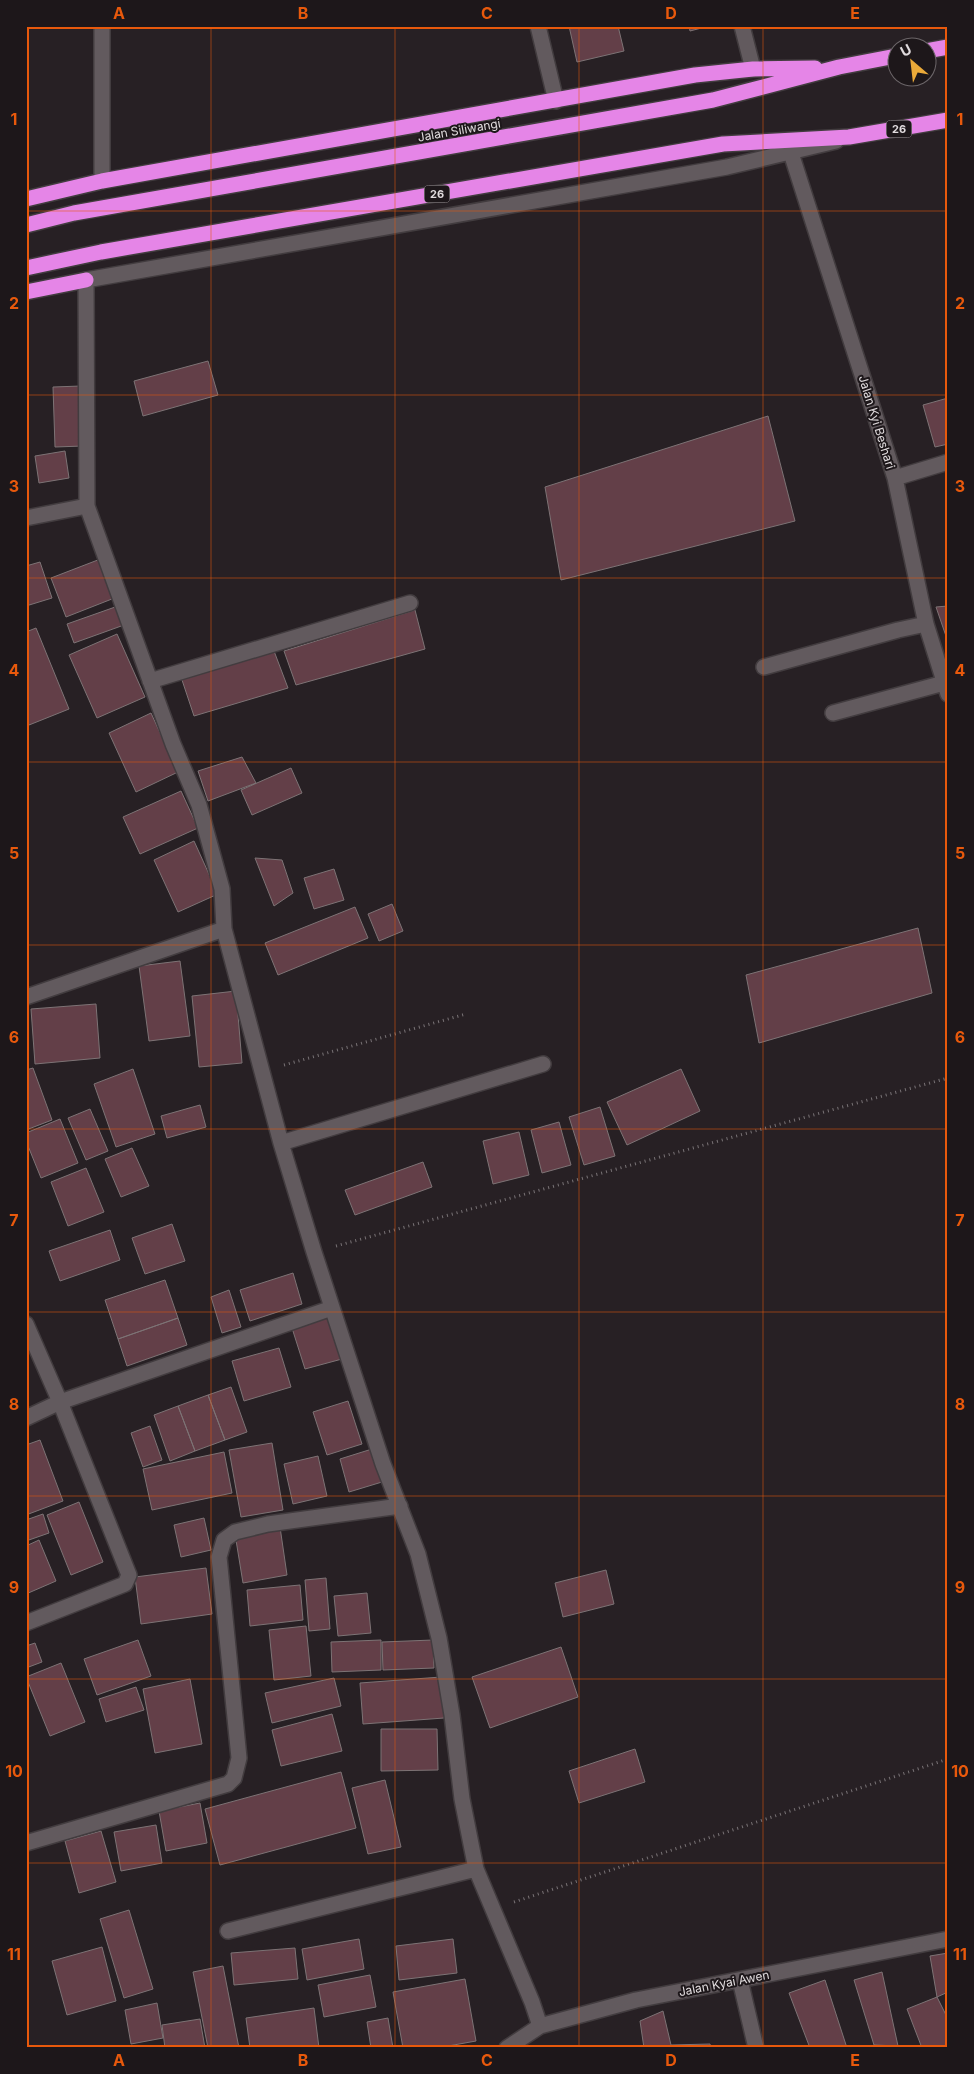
<svg xmlns="http://www.w3.org/2000/svg" width="974" height="2074" font-family="Inter,sans-serif">
<style>
.building{fill:#633f48;stroke:#7d7375}
.lines{fill:none;stroke-linecap:round;stroke-linejoin:round}
.minor-casing{stroke:#423c3f;stroke-width:18}
.highway-casing{stroke:#423c3f;stroke-width:18}
.path{stroke:#797376;stroke-width:3;stroke-dasharray:1 4;stroke-linecap:butt}
.minor{stroke:#625a5e;stroke-width:15}
.highway{stroke:#e585e7;stroke-width:15}
.grid{fill:none;stroke:#e8590c;stroke-width:1;stroke-opacity:0.55}
.labels{text-anchor:middle;dominant-baseline:central;stroke-width:4;stroke-linejoin:round;paint-order:stroke}
.shield{fill:#1d171a;stroke:#a6a0a2;stroke-width:1}
.shield-label{font-size:11px;font-weight:bold;fill:#e0dbdd}
.street-label{font-size:12px;fill:#e0dbdd;stroke:#1d171a}
.neatline{fill:none;stroke:#e8590c;stroke-width:2}
.grid-label{font-size:16px;text-anchor:middle;font-weight:bold;fill:#e8590c}
</style>
<rect width="100%" height="100%" fill="#272024"/>
<!-- building -->
<path class="building" d="M569 26H618L624 51 577 62Z
M689 26H709L690 31Z
M208 361 218 395 143 416 134 381Z
M81 386 83 446 55 447 53 387Z
M948 398V444L935 447 923 405Z
M768 416 795 521 561 580 545 487Z
M65 451 69 478 39 483 35 456Z
M103 558 117 597 66 617 51 578Z
M40 562 52 598 26 606V566Z
M118 606 124 625 74 643 67 624Z
M948 606V642L936 607Z
M415 610 425 649 296 685 284 651Z
M36 628 69 709 29 725 26 718V632Z
M117 634 145 697 97 718 69 655Z
M274 651 288 688 194 716 181 677Z
M151 713 178 772 136 792 109 733Z
M242 757 256 783 208 801 198 771Z
M291 768 302 793 252 815 241 790Z
M181 791 198 828 140 854 123 817Z
M194 841 218 894 178 912 154 860Z
M255 858 282 860 293 893 274 906Z
M334 869 344 900 314 909 304 878Z
M392 904 403 931 379 941 368 914Z
M355 907 368 938 278 975 265 943Z
M918 928 932 993 759 1043 746 975Z
M180 961 190 1036 149 1041 139 966Z
M236 991 242 1063 199 1067 192 996Z
M96 1004 100 1058 35 1064 31 1009Z
M33 1068 52 1120 26 1130V1070Z
M133 1069 155 1134 116 1147 94 1084Z
M681 1069 700 1111 627 1145 607 1102Z
M200 1105 206 1127 167 1138 161 1116Z
M600 1107 615 1156 584 1165 569 1117Z
M90 1109 108 1151 86 1160 68 1118Z
M60 1119 78 1163 41 1178 26 1141V1133Z
M559 1122 571 1165 542 1173 531 1130Z
M519 1132 529 1175 493 1184 483 1141Z
M132 1148 149 1186 121 1197 105 1159Z
M423 1162 432 1187 355 1215 345 1190Z
M86 1168 104 1212 68 1226 51 1182Z
M172 1224 185 1261 145 1274 132 1238Z
M110 1230 120 1260 60 1281 49 1251Z
M293 1273 302 1304 250 1321 240 1290Z
M165 1280 178 1318 118 1339 105 1300Z
M229 1290 241 1327 222 1333 211 1297Z
M330 1317 342 1359 305 1369 292 1328Z
M178 1318 187 1345 127 1366 118 1339Z
M279 1348 291 1387 244 1401 232 1361Z
M231 1387 247 1432 225 1440 208 1395Z
M208 1395 225 1440 195 1451 178 1406Z
M348 1401 362 1444 327 1455 313 1412Z
M178 1406 195 1451 170 1461 154 1415Z
M150 1426 162 1460 143 1467 131 1433Z
M40 1440 63 1501 26 1515V1445Z
M272 1443 283 1510 241 1517 229 1450Z
M372 1449 382 1482 349 1492 340 1459Z
M224 1452 232 1493 152 1510 143 1469Z
M318 1456 327 1496 293 1504 284 1464Z
M79 1502 103 1562 71 1575 47 1515Z
M43 1514 49 1533 26 1541V1520Z
M204 1518 211 1550 181 1557 174 1525Z
M280 1527 287 1575 243 1583 235 1534Z
M39 1540 56 1581 26 1594V1546Z
M206 1568 212 1614 141 1624 135 1577Z
M606 1570 614 1604 563 1617 555 1583Z
M326 1578 330 1629 309 1631 305 1580Z
M300 1585 303 1620 250 1626 247 1590Z
M367 1593 371 1633 338 1636 334 1596Z
M306 1626 311 1676 274 1680 269 1630Z
M138 1640 151 1676 97 1695 84 1659Z
M381 1640V1670L332 1672 331 1642Z
M433 1640 434 1668 383 1670 382 1642Z
M35 1643 42 1662 26 1668V1646Z
M561 1647 578 1697 490 1728 472 1677Z
M61 1663 85 1722 50 1736 26 1677Z
M441 1677 444 1718 363 1724 360 1683Z
M334 1678 341 1706 272 1723 265 1693Z
M190 1679 202 1744 155 1753 143 1689Z
M136 1687 144 1710 106 1722 99 1699Z
M332 1714 342 1751 281 1766 272 1730Z
M381 1729H437L438 1770 381 1771Z
M635 1749 645 1782 579 1803 569 1771Z
M341 1772 356 1828 220 1865 205 1809Z
M385 1780 401 1847 368 1854 352 1788Z
M200 1803 207 1843 166 1851 159 1811Z
M156 1825 162 1863 121 1871 114 1832Z
M101 1831 116 1882 79 1893 65 1841Z
M129 1910 153 1989 124 1998 100 1919Z
M359 1939 364 1969 307 1980 302 1949Z
M453 1939 457 1973 399 1980 396 1946Z
M102 1947 116 2001 67 2015 52 1961Z
M295 1948 298 1979 234 1985 231 1953Z
M948 1953V1992L937 1997 930 1956Z
M223 1966 239 2048H208L193 1972Z
M882 1972 898 2046 874 2045 854 1980Z
M370 1975 376 2007 324 2017 318 1985Z
M465 1979 476 2041 437 2048H403L393 1992Z
M825 1980 847 2048H810L789 1993Z
M937 1997 948 2019V2048H922L907 2009Z
M157 2003 163 2038 131 2044 125 2010Z
M314 2008 319 2048H250L246 2018Z
M663 2011 671 2045 710 2044 711 2048H644L640 2021Z
M388 2018 393 2048H371L367 2022Z
M200 2019 205 2048H165L162 2025Z"/>
<g class="lines">
<!-- minor casing -->
<g class="minor-casing">
<path id="minor" d="M538 26 556 101
M742 26 753 69
M791 153 895 478 926 624 948 694
M102 181V26
M895 478 948 462
M26 518 87 506
M764 667 898 630 926 624
M150 681 410 603
M833 713 944 683
M26 997 224 929
M281 1143 543 1064
M26 1324 60 1402 26 1418
M26 1623 125 1584 129 1575 60 1402 332 1308
M26 1843 228 1784 234 1778 239 1758 219 1557 224 1540 235 1532 268 1524 400 1506
M228 1931 476 1869
M740 1980 756 2048
M540 2026 532 2002 476 1869 462 1799 452 1715 439 1638 418 1554 383 1464 314 1252 281 1143 224 929 222 889 199 805 173 744 87 506 86 280 727 167 836 141
M507 2048 540 2026 636 2000 948 1939"/>
</g>
<!-- highway casing -->
<g class="highway-casing">
<path id="highway" d="M926 51 948 47
M26 199 102 181 695 75 753 69 815 68
M26 225 74 213 713 100 839 67 896 56
M26 268 101 252 723 144 849 137 948 120
M26 292 86 280"/>
</g>
<!-- path -->
<path class="path" d="M284 1065 466 1014
M336 1246 948 1078
M514 1902 948 1759"/>
<!-- minor -->
<use href="#minor" class="minor"/>
<!-- highway -->
<use href="#highway" class="highway"/>
</g>
<!-- grid -->
<path class="grid" d="M211 26V2048M395 26V2048M579 26V2048M763 26V2048M26 211H948M26 395H948M26 578H948M26 762H948M26 945H948M26 1129H948M26 1312H948M26 1496H948M26 1679H948M26 1863H948"/>
<g class="labels">
<!-- shield labels -->
<g class="shield">
<rect x="886.5" y="120.5" width="25" height="17" rx="4"/>
<rect x="424.5" y="185.5" width="25" height="17" rx="4"/>
</g>
<g class="shield-label">
<text x="899" y="129">26</text>
<text x="437" y="194">26</text>
</g>
<!-- street labels -->
<g class="street-label">
<text transform="translate(459 130) rotate(-10)">Jalan Siliwangi</text>
<text transform="translate(877 422) rotate(73)">Jalan Kyi Beshari</text>
<text transform="translate(724 1983) rotate(-11)">Jalan Kyai Awen</text>
</g>
</g>
<!-- border -->
<rect width="974" height="2074" fill="none" stroke="#1d171a" stroke-width="55"/>
<!-- north arrow -->
<g transform="translate(912 62) rotate(332)"><circle r="24" fill="#1d171a" stroke="#6b6568"/>
<path d="M0-4L9 19L0 12L-9 19Z" fill="#ebaa39"/>
<text y="-8" font-size="14" font-weight="bold" text-anchor="middle" fill="#e0dbdd">U</text>
</g>
<rect x="28" y="28" width="918" height="2018" class="neatline"/>
<g class="grid-label">
<text x="119" y="19">A</text>
<text x="303" y="19">B</text>
<text x="487" y="19">C</text>
<text x="671" y="19">D</text>
<text x="855" y="19">E</text>
<text x="14" y="125">1</text>
<text x="960" y="125">1</text>
<text x="14" y="309">2</text>
<text x="960" y="309">2</text>
<text x="14" y="492">3</text>
<text x="960" y="492">3</text>
<text x="14" y="676">4</text>
<text x="960" y="676">4</text>
<text x="14" y="859">5</text>
<text x="960" y="859">5</text>
<text x="14" y="1043">6</text>
<text x="960" y="1043">6</text>
<text x="14" y="1226">7</text>
<text x="960" y="1226">7</text>
<text x="14" y="1410">8</text>
<text x="960" y="1410">8</text>
<text x="14" y="1593">9</text>
<text x="960" y="1593">9</text>
<text x="14" y="1777">10</text>
<text x="960" y="1777">10</text>
<text x="14" y="1960">11</text>
<text x="960" y="1960">11</text>
<text x="119" y="2066">A</text>
<text x="303" y="2066">B</text>
<text x="487" y="2066">C</text>
<text x="671" y="2066">D</text>
<text x="855" y="2066">E</text>
</g>
</svg>
